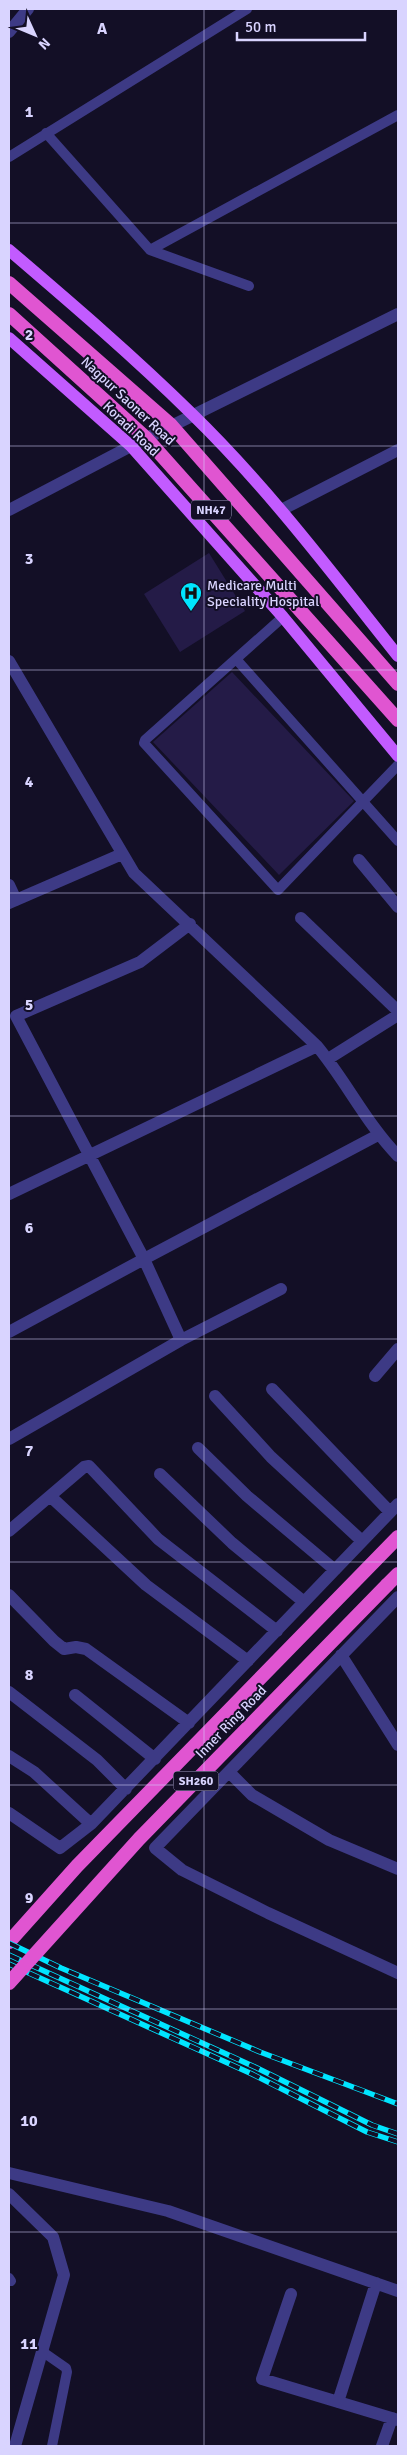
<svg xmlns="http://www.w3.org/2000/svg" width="407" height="2455" font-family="Signika,sans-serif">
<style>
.building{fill:#241b47}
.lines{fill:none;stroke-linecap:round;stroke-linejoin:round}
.service{stroke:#3d3a85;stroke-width:10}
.minor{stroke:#3d3a85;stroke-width:12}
.tertiary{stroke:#3d3a85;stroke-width:12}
.primary{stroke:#c25bff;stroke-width:12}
.trunk{stroke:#e055d1;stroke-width:14}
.rail-casing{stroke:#00e5ff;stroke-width:5.5}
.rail{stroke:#130f26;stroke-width:4;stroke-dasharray:11;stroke-linecap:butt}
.trunk-bridge{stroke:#e055d1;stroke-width:14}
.grid{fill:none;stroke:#d9d4ff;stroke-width:1;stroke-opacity:0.55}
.labels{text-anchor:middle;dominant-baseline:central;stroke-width:4;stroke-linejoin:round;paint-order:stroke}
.shield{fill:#130f26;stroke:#9e99be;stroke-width:1}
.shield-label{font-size:12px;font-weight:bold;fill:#d9d4ff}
.street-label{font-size:14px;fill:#d9d4ff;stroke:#130f26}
.poi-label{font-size:14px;fill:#d9d4ff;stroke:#130f26;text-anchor:start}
.grid-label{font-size:16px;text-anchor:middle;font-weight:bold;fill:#d9d4ff;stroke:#130f26;stroke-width:4;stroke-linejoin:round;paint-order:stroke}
</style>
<rect width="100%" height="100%" fill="#130f26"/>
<!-- building -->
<path class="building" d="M209 553 245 611 180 652 144 594Z
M232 672 354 801 279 875 153 742Z"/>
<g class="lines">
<!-- service -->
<path class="service" d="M46 133 150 250 249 286
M9 157 247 9
M150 250 398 115
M283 617 145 740 144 743 278 890 398 765
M236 659 398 841
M9 2278 11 2281
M43 2352 66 2368 67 2372 52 2446"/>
<!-- minor -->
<path class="minor" d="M9 32 28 9
M9 510 131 446 398 314
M281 510 398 450
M9 661 134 873 317 1046C346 1081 366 1123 398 1156
M359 860 398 907
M9 885 16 900
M9 903 122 854
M301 918 398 1011
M328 1059 398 1015
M9 1194 317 1046
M9 1332 144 1259 16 1016 140 962 190 924
M181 1340 281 1289
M375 1376 398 1349
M272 1389 390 1512
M215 1396 271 1457 362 1541
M9 1439 181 1340 144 1259 378 1135
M198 1448 247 1496 335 1570
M160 1474 232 1543 304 1602
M9 1531 50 1496
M9 1595 54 1641 64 1649 76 1647 86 1649 189 1723
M398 1597 155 1848 182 1870 268 1913 398 1973
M341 1655 398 1745
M248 1661 146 1585 50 1496 84 1467 89 1466 158 1539 277 1631
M9 1692 97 1760 126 1789
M75 1695 155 1759
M9 1756 34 1772 91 1824
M229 1772 252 1795 329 1840 398 1869
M9 1813 60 1848 91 1824 398 1504
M9 2173 168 2211 398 2291
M291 2294 262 2379 398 2420
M338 2402 376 2283
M382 2446 392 2418"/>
<!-- tertiary -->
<path class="tertiary" d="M9 2194 53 2237 64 2275 15 2446"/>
<!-- primary -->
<path class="primary" d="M9 250C71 303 133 356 192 414 268 488 332 573 398 656
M9 338 131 446 283 617 398 756"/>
<!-- trunk -->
<path class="trunk" d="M387 1585 398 1574
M9 1942 77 1866 398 1537"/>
<!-- rail casing -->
<g class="rail-casing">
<path id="rail" d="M9 1943 61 1968 260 2052 398 2104
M9 1955 257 2068 372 2125 398 2134
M9 1964 252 2074 367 2132 398 2142"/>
</g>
<!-- rail -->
<use href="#rail" class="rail"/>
<!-- trunk-bridge -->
<path class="trunk-bridge" d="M9 283 171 425 398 684
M9 314 146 438 398 720
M9 1983 139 1839 387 1585"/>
</g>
<!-- grid -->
<path class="grid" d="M204 9V2446M9 223H398M9 446H398M9 670H398M9 893H398M9 1116H398M9 1339H398M9 1562H398M9 1785H398M9 2009H398M9 2232H398"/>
<!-- icons -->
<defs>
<g id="hospital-pin" transform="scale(1.125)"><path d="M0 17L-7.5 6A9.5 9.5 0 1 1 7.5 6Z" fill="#00e5ff" stroke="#130f26"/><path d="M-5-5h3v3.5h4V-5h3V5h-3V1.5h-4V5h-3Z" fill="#111"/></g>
</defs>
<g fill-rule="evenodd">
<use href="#hospital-pin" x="191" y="593"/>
</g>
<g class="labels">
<!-- shield labels -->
<g class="shield">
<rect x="191" y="500.5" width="40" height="19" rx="4"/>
<rect x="173.5" y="1771.5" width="45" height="19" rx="4"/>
</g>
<g class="shield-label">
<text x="211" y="510">NH47</text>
<text x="196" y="1781">SH260</text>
</g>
<!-- street labels -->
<g class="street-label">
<text transform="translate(128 401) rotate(43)">Nagpur Saoner Road</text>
<text transform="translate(131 429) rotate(44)">Koradi Road</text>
<text transform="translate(231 1722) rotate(-46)">Inner Ring Road</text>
</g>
<!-- poi labels -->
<g class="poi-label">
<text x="207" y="585">Medicare Multi<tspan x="207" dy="16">Speciality Hospital</tspan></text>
</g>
</g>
<g class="grid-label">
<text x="102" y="34">A</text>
<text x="29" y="117">1</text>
<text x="29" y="340">2</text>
<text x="29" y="564">3</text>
<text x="29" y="787">4</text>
<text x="29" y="1010">5</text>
<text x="29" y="1233">6</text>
<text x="29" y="1456">7</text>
<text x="29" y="1680">8</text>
<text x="29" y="1903">9</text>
<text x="29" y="2126">10</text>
<text x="29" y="2349">11</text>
</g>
<!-- border -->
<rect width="407" height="2455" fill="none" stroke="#d9d4ff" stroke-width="20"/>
<!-- north arrow -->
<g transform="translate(35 35) rotate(134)" stroke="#130f26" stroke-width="4" paint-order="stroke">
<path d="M0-4L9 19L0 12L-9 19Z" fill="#d9d4ff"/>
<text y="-8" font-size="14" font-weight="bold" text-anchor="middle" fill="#d9d4ff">N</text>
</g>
<!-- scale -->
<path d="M237 32v8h128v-8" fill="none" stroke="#d9d4ff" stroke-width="2.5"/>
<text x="245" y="32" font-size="15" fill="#d9d4ff" stroke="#130f26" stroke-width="4" paint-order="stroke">50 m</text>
</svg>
